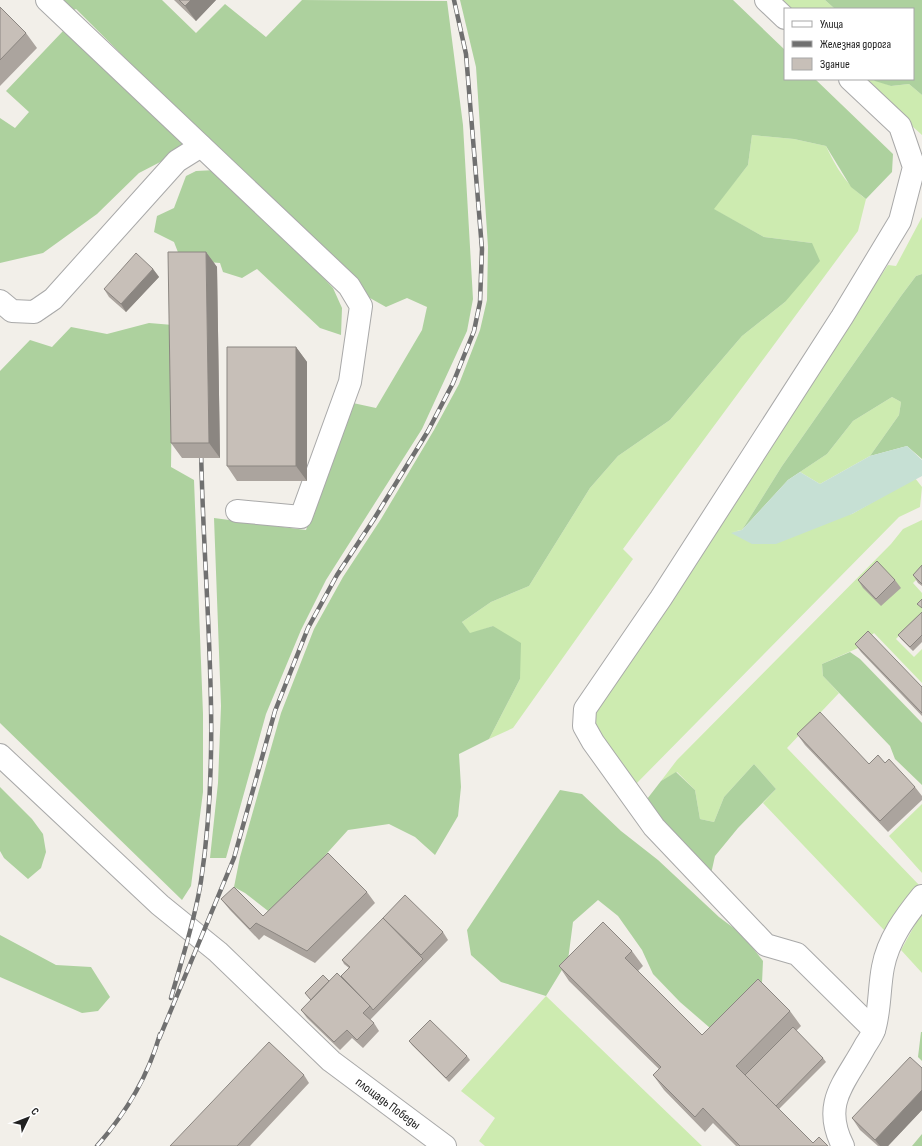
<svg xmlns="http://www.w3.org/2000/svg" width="922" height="1146" font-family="'Sofia Sans Condensed',sans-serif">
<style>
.grass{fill:#cdebb0}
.forest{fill:#add19e}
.wetland{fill:#c6e0d4}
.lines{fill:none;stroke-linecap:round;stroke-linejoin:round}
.minor-casing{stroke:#a9a9a9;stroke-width:24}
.minor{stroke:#fff;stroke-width:22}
.rail-casing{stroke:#707070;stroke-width:4.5}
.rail{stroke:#fff;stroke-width:3;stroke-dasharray:9;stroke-linecap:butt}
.wall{fill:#aba49e}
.shaded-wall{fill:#8b8681}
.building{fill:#c7bfb8;stroke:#8b8681}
.labels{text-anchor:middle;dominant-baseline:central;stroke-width:4;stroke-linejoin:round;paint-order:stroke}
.street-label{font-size:13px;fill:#222;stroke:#fff}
</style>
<rect width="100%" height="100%" fill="#f2efe9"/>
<!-- grass -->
<path class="grass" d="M775 0H825L835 9H785Z
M860 79H873L891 86 909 84 922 95V135Z
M752 135 794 139 826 146C837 169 846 184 866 199L858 231 623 549 633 559 513 728 489 739 520 679 493 626 470 634 462 622 491 602 529 586 590 488 618 456 670 420 742 336 785 302 812 243 764 237 713 209 748 165Z
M922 217V274L916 276 901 296 782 466 742 530 731 532 852 514 915 478 922 487 920 507 899 517 633 787 594 728 592 709 888 265 896 266Z
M892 397 901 402 899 415 870 456 820 484 800 472 827 454 853 421Z
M922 520V574L913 583 922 593V612L896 639 914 657 922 649V683L874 633 858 648 822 664 823 676 839 693 787 748 921 887 884 930 763 803 776 789 754 764 724 797 714 822 700 819 695 790 677 772 661 781 677 760 891 544 903 529Z
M922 804V873L889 836Z
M922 912V973L901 950Z
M546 996 702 1146H485L479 1141 495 1118 461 1091Z"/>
<!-- forest -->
<path class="forest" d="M60 0H162L196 33 225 4 266 37 302 0 447 1 463 125 473 299 467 331 422 429 326 580 301 630 266 714 226 858H210L218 783 221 706 214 518 306 530 353 403 376 408 422 330 427 307 407 298 386 307 361 293 76 9 72 11Z
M460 0H733L785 50V79H815L893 154 892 172 866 199 851 187 826 146 794 139 752 135 748 165 714 209 764 237 812 243 820 261 785 302 742 336 670 420 618 456 590 488 529 586 491 602 462 622 470 633 493 626 521 643 520 679 489 739 459 754 461 787 458 816 435 855 415 837 389 824 348 830 272 914 245 893 234 887 240 857 281 713 314 629 343 577 381 519 434 430 459 384 480 330 487 300 488 247 476 67Z
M825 0H922V95L909 84 891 86 875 81 873 79H913V9H835Z
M63 31 97 59 144 103 159 121 183 137 185 147 168 158 139 173 97 214 43 253 0 263V118L15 128 29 112 6 91Z
M216 170 272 223 333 288 342 308 341 335 320 328 257 269 242 278 223 272 220 263 181 260 174 242 154 232 157 216 174 208 186 176 196 171Z
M922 274V459L907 446 870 456 899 415 901 402 892 397 853 421 827 454 788 480 742 530 782 466 901 296 916 276Z
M149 323 173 325 171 467 194 480 203 714V792L191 886 182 900 0 723V371L30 340 52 347 71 327 107 334Z
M850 652 860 659 922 723V785L895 759 890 746 823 676 822 664Z
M754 764 776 789 738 828 715 856 711 874 644 803 661 781 676 772 695 790 700 819 714 822 724 797Z
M0 787 32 819 43 834 46 852 41 868 28 879 4 858 0 851Z
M560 790 582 794 621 831 658 860 719 917 743 935 763 961 762 983 717 1034 680 1002 653 974 642 950 618 916 598 900 573 922 568 960 546 996 501 982 471 955 467 930Z
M0 935 56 965 91 967 110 997 98 1011 82 1013 0 977Z
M921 1032H922V1061L918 1057Z
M922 1134V1146H912Z"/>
<!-- wetland -->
<path class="wetland" d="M907 446 922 460V476L852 514 776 544H752L731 533 742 530 788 480 800 472 820 484 870 456Z"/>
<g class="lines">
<!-- minor casing -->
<g class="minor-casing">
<g id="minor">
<path d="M47 0 349 286 361 306 350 382 301 517 237 511"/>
<path d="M766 0 785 18"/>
<path d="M850 79 900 126 914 167 900 221 842 317 661 598 585 709 584 726 593 742 654 827 766 945 797 954 874 1030"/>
<path d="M0 301 12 311 34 312 53 299 177 161 201 146"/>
<path id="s1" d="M0 755 160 905 218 952 331 1061 445 1146"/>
<path d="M843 1146C821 1103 845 1083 865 1046 868 1041 872 1036 874 1030 880 1012 879 987 883 967 888 940 905 917 922 896"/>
</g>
</g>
<!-- minor -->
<use href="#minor" class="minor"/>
<!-- rail casing -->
<g class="rail-casing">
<path id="rail" d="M171 998C182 959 195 920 201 881 223 737 203 591 201 446
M159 1039 234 858 275 711 308 628 337 575 374 519 428 431 453 383 474 331 480 302 482 249 466 54 454 0
M97 1146C126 1113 148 1077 160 1034"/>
</g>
<!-- rail -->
<use href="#rail" class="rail"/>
</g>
<!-- wall -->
<path class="wall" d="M174 0H216L196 21Z
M0 7 26 33 37 48 0 86Z
M206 252 217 267 220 458H182L171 443Z
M153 269 159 277 126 312 109 297 104 289Z
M296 347 307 362V481H237L227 466Z
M922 565V586L918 583 913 575Z
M858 580H895L901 588 881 606 863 588Z
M922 612V642L913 651 901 639 898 635Z
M855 644 922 687V716L861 652Z
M797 734 869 764 885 763 915 787 922 796V800L888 832 805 745Z
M367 892 375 903 315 963 264 935 259 940 230 910 221 899 263 916Z
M383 918 443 932 448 940 370 1020 374 1023 379 1031 363 1048 352 1038 340 1050 307 1018 301 1010 311 1000 305 993 329 981 341 976 349 968 344 964 342 960 385 921Z
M632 951 643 966 638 971 702 1035 790 1011 801 1026 796 1031 823 1058 826 1062 779 1109 813 1143 828 1146H736L713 1123 705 1132 664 1090 653 1075 659 1069 569 981 559 966Z
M409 1041 467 1056 470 1060 449 1082 412 1045Z
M922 1068V1110L888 1146H878L860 1130 852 1118Z
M304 1075 309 1083 250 1146H170Z"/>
<!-- shaded-wall -->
<path class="shaded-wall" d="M191 0H216L196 21 185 6Z
M206 252 217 267 220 458 209 443Z
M153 269 159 277 126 312 121 304Z
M296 347 307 362V481L296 466Z
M922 1090V1110L888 1146H880L875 1140Z"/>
<!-- building -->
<path class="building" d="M179 0H191L185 6Z
M0 7 26 33 0 60Z
M168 252H206L209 443H171Z
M136 253 153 269 121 304 104 289Z
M227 347H296V466H227Z
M877 561 895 580 876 599 858 580Z
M922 565V584L913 575Z
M922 599V608L917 604Z
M922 612V635L910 647 898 635Z
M868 631 922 687V713L855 644Z
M820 712 869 764 878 755 885 763 889 759 915 787 880 821 797 734Z
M328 853 367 892 307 951 256 923 250 929 221 899 234 887 263 916Z
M405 895 443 932 421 955 383 918Z
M383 918 423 959 373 1010 370 1006 341 976 350 967 342 960Z
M603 922 632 951 625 958 702 1035 758 979 790 1011 736 1066 813 1143 819 1137 828 1146H740L703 1108 695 1117 653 1075 661 1067 559 966Z
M337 973 370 1006 363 1013 374 1023 357 1040 347 1030 334 1042 301 1010Z
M323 975 329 981 311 1000 305 993Z
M430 1020 467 1056 446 1078 409 1041Z
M793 1027 823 1058 776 1106 745 1075Z
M269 1042 304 1075 237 1146H170Z
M910 1057 922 1068V1090L875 1140 852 1118Z"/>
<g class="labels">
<!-- street labels -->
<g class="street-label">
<text stroke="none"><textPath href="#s1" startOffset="522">площадь Победы</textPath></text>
</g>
</g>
<!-- legend -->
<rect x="784" y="8" width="130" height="72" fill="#ffffff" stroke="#a7a7a7"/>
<rect x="792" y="21" width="20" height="6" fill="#ffffff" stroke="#a7a7a7"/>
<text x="820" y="28" font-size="12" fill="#222222">Улица</text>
<rect x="792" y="41" width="20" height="6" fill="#707070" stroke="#a7a7a7"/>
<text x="820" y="48" font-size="12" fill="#222222">Железная дорога</text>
<rect x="792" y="58" width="20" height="12" fill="#c7bfb8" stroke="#a7a7a7"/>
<text x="820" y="68" font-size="12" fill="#222222">Здание</text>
<!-- north arrow -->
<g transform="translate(28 1118) rotate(47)" stroke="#ffffff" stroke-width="3" paint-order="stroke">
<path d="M0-3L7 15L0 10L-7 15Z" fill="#222222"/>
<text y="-6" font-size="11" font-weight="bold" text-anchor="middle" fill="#222222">С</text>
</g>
</svg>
